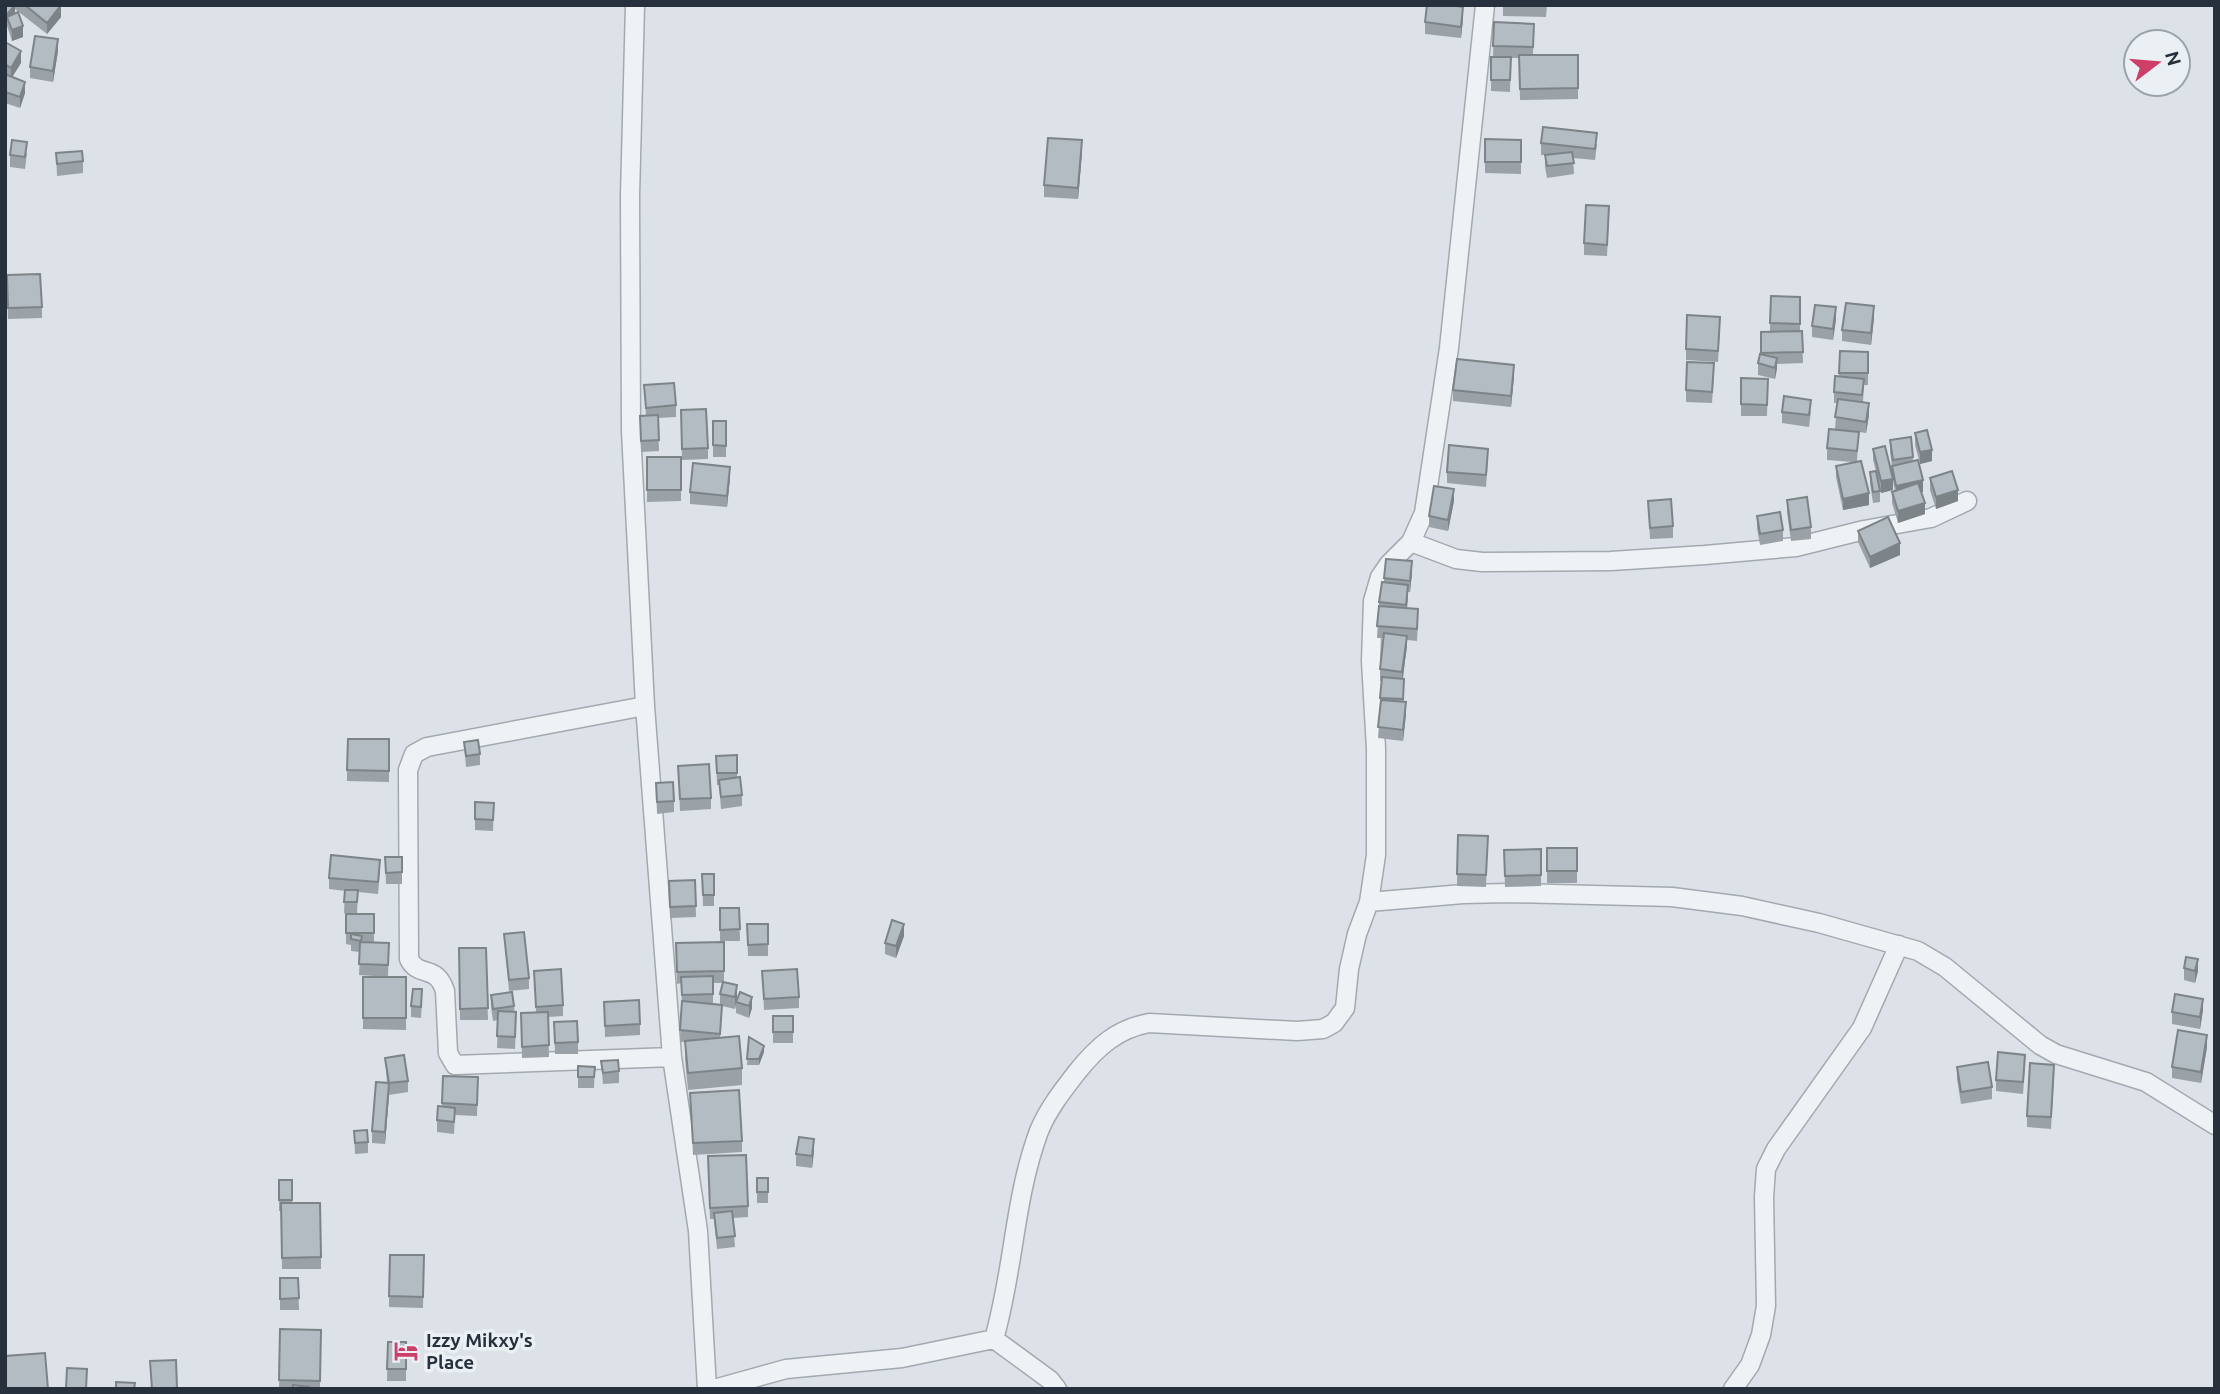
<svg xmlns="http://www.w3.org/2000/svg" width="2220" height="1394" font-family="Ubuntu,sans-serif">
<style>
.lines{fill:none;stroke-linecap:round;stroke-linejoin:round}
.street-casing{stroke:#a2a9b1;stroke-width:21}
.street{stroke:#eff2f5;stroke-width:18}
.wall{fill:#9aa2a8;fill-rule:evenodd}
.shaded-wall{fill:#7d8488}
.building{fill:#b3bcc3;stroke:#7d8488;stroke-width:2}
.labels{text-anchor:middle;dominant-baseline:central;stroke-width:7;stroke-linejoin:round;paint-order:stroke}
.poi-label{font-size:19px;font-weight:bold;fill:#26313d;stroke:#ebf0f4;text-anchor:start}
</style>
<rect width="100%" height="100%" fill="#dce2e7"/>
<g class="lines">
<!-- street casing -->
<g class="street-casing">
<path id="street" d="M635 5 630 196 631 431 645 706 672 1057 698 1231 707 1389
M1411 542 1456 559 1482 562 1611 561 1705 555 1796 547 1864 530 1931 518 1967 501
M645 706 427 747 414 754 408 770 409 959C419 979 436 963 445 991L448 1053 455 1065 672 1057
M1369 902 1463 894 1510 893 1672 897 1742 906 1819 923 1918 951 1945 967 2040 1045 2056 1054 2146 1082 2215 1125
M994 1339C1014 1270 1014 1198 1039 1131 1048 1109 1063 1090 1077 1072 1097 1047 1117 1029 1149 1023L1297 1031 1323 1029 1334 1023 1345 1008 1349 969 1357 934 1369 902 1376 855V749L1371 661 1373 601 1380 577 1389 564 1411 542 1424 513 1449 348 1485 5
M714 1389 786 1369 902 1358 994 1339 1050 1380 1057 1389
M1733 1389 1750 1365 1761 1335 1766 1306 1764 1197 1766 1169 1776 1149 1862 1028 1899 945"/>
</g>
<!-- street -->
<use href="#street" class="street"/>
</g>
<!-- wall -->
<path class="wall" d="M5 5H61V17L47 34 15 9V13L23 37 12 41 7 26 5 29Z
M1503 5H1547L1546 17 1503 16Z
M1463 18 1461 38 1425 34V22Z
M1494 22 1534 24 1533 55 1578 88V99L1520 100 1519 58H1511L1510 92 1491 91V57H1493Z
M5 30 6 43 21 63 12 77 25 93 20 108 5 103Z
M58 51 53 82 30 78V67Z
M1485 139 1521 140V174L1485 173Z
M1541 143 1597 144 1595 160 1573 158 1574 174 1547 178 1545 167V155H1547H1541Z
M1082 152 1078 199 1044 197V185Z
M27 153 25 169 10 167V155Z
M56 153 83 161V173L57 176Z
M1609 217 1607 256 1584 255V243Z
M7 275 42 307V318L8 319Z
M1800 297V331H1802L1803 363 1777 364 1775 379 1758 375V363L1761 354V332H1770V323Z
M1874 318 1871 345 1842 341V330Z
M1836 319 1833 340 1812 337V326Z
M1720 329 1718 362 1686 360V349Z
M1840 351 1868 352V385H1864L1863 402 1869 415 1866 433 1859 432 1857 461 1869 505 1843 510 1836 477V466L1853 462 1827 460V448L1835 429 1837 403H1834V392L1839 376Z
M1714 375 1712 403 1686 402V390Z
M1514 377 1511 407 1453 401V390Z
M1741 378 1768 379 1767 416H1741Z
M644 385 676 405V417L658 418 659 451 641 452 640 416H646Z
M1811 411 1809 427 1782 423V412Z
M681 421 708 448V459L682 460Z
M713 421H726V457H713Z
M1915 433 1932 461 1920 464 1915 445Z
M1890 440 1913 457V461L1923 492H1921L1925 514 1898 523 1892 503V492L1895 491 1893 481V490L1881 493 1877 476 1880 491V502L1873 503 1870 483V472L1876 471 1873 460V449L1892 475V466L1890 452Z
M647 457H681V501L647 502Z
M1488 460 1486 487 1447 483V472Z
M730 478 727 507 690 504V492Z
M1930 478 1958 501 1936 509 1930 490Z
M1787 500 1811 527V539L1791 541 1787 512Z
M1454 501 1448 531 1429 527V516Z
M1648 501 1673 526V538L1650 539Z
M1757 516 1783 530V541L1760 545 1757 528Z
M1858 531 1900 555 1870 568 1858 542Z
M1412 573 1410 592H1408L1407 608 1418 621 1417 641 1407 640 1403 679 1404 690V702L1406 714 1403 741 1378 738 1382 681H1380V669L1384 638H1377L1379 602 1384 582V578Z
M389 739V782L347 781V770Z
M464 742 480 754V765L466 767Z
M737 755V778L742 795V806L721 809 719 785H717L716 756Z
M678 766 711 798V809L680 811Z
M656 783 674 801V812L657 814Z
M475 802 494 803 493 831 475 830Z
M1458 835 1488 836 1486 887 1457 886Z
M1547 848H1577V883H1547Z
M1541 849V886L1505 887 1504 850Z
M385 857H402V884H386Z
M380 871 378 894 358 892 357 914 344 913 345 891 329 889V878Z
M702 874H714V906H703Z
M695 880 696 917 670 918 669 881Z
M720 908H739L740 941H720Z
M346 914H374V942L389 943 388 977 359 975 360 952 351 951V945L346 944Z
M747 924H768V956H748Z
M504 934 529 978V989L509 991Z
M904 936 896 958 885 954V943Z
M676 943 724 971V982L737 996 735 1009 722 1006 720 1038 742 1068V1085L688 1090 685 1058V1042H680L682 1006 681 983 677 984ZM713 983H723L720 994V1005L713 1004Z
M459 948H486L488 1020H460Z
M2184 968 2198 971 2195 983 2184 980Z
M534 971 563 1005V1016L548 1017 549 1057 522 1058 521 1013 536 1012Z
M762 971 799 997V1008L764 1010Z
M363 977H406V1030L363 1029Z
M491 995 514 1006 516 1024 515 1049 497 1048 498 1020 493 1021 491 1006Z
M422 1001 421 1018 411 1017V1006Z
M604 1002 640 1024V1035L605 1037Z
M736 1002 752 1008 749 1018 736 1013Z
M2203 1010 2200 1029 2172 1024V1012Z
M773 1016H793V1043H773Z
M554 1022 578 1042V1054H555Z
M749 1037 764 1052 759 1065H747Z
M2207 1047 2201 1083 2172 1078V1067Z
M385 1058 408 1081V1092L389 1095 385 1144 372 1143V1131L387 1083Z
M601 1061 619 1071V1083L603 1084Z
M578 1066 595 1067 594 1088H578Z
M2025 1066 2023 1094 1996 1091V1080Z
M1957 1067 1992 1087V1099L1961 1104 1957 1079Z
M443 1076 478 1077 477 1116 455 1115 454 1134 437 1132V1120L442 1106Z
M2054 1076 2051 1129 2027 1127V1116Z
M690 1093 742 1141V1152L693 1155Z
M354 1131 368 1142V1153L355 1154Z
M814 1151 812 1168 796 1166V1154Z
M708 1156 748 1206V1217L733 1218 735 1247 717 1249 714 1219H710Z
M757 1178H768V1203H757Z
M279 1180H292V1203L321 1257V1269H282L281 1211H279Z
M424 1255 423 1308 389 1307V1296Z
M280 1278H298L299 1310H280Z
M280 1329 321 1330 320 1389H279Z
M388 1342H406V1381H387Z"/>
<!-- shaded-wall -->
<path class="shaded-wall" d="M15 5V16L7 17V26L5 29V17Z
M61 5V17L47 34V23Z
M1463 7V18L1461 38V27Z
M23 26V37L12 41V30Z
M58 39V51L53 82V71Z
M21 51V63L11 79V68Z
M25 82V93L20 108V97Z
M1082 140V152L1078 199V188Z
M1874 306V318L1871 345V333Z
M1836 307V319L1833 340V329Z
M1777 358V369L1775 379V368Z
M1514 365V377L1511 407V396Z
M1869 403V415L1866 433V422Z
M1932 450V461L1920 464V452Z
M730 467V478L727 507V496Z
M1893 479V490L1881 493V481Z
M1923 480V492L1896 497V486Z
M1454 489V501L1448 531V520Z
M1958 490V501L1936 509V497Z
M1869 493V505L1843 510V499Z
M1925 503V514L1898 523V511Z
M1900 543V555L1870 568V557Z
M1412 561V573L1410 592V581Z
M1408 585V597L1406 617V605Z
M1407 636V647L1402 683V672Z
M1406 702V714L1403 741V730Z
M904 924V936L896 958V946Z
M2198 959V971L2195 983V971Z
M737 985V996L735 1009V997Z
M752 997V1008L749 1018V1006Z
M2203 999V1010L2200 1029V1017Z
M2207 1035V1047L2201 1083V1072Z
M764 1046V1052L759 1065V1059Z
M389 1083V1095L385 1144V1132Z
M814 1139V1151L812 1168V1156Z"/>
<!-- building -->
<path class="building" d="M5 5H15L5 17Z
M25 5H61L47 23Z
M1427 5H1451L1463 7 1461 27 1425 22Z
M18 12 23 26 12 30 7 17Z
M1494 22 1534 24 1533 47 1493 46Z
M35 36 58 39 53 71 30 67Z
M5 42 21 51 11 68 5 64Z
M1519 55H1578V88L1520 89Z
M1491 57H1511L1510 80H1491Z
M5 74 25 82 20 97 5 92Z
M1543 127 1597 133 1595 149 1541 143Z
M1048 138 1082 140 1078 188 1044 185Z
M1485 139 1521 140V162H1485Z
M12 140 27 142 25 157 10 155Z
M82 151 83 161 57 164 56 153Z
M1572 152 1574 163 1547 166 1545 155Z
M1586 205 1609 206 1607 245 1584 243Z
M40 274 42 307 8 308 7 275Z
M1771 296 1800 297V324L1770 323Z
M1846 303 1874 306 1871 333 1842 330Z
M1815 305 1836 307 1833 329 1812 326Z
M1687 315 1720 317 1718 351 1686 349Z
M1802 331 1803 352 1761 353V332Z
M1840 351 1868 352V373H1839Z
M1760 354 1777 358 1775 368 1758 363Z
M1457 359 1514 365 1511 396 1453 390Z
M1687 362 1714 363 1712 392 1686 390Z
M1835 376 1864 379 1862 395 1834 392Z
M1741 378 1768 379 1767 405 1741 404Z
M674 383 676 405 646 408 644 385Z
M1784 396 1811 400 1809 415 1782 412Z
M1838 399 1869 403 1866 422 1835 417Z
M706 409 708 448 682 449 681 410Z
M658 415 659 440 641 441 640 416Z
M713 421H726V446L713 445Z
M1829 429 1859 432 1857 451 1827 448Z
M1927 430 1932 450 1920 452 1915 433Z
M1911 437 1913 457 1893 460 1890 440Z
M1449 445 1488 449 1486 475 1447 472Z
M1885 446 1893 479 1881 481 1873 449Z
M647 457H681V490H647Z
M1918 460 1923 480 1896 486 1892 466Z
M1861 461 1869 493 1843 499 1836 466Z
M693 463 730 467 727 496 690 492Z
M1876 471 1880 491 1873 492 1870 472Z
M1952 471 1958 490 1936 497 1930 478Z
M1918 483 1925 503 1898 511 1892 492Z
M1434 486 1454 489 1448 520 1429 516Z
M1807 497 1811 527 1791 530 1787 500Z
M1671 499 1673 526 1650 528 1648 501Z
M1780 512 1783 530 1760 534 1757 516Z
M1888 517 1900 543 1870 557 1858 531Z
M1386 559 1412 561 1410 581 1384 578Z
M1382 582 1408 585 1406 605 1379 602Z
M1379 606 1418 609 1417 629 1377 626Z
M1384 633 1407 636 1402 672 1380 669Z
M1382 677 1404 679 1403 699 1380 698Z
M1381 700 1406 702 1403 730 1378 727Z
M348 739H389V771L347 770Z
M478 740 480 754 466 756 464 742Z
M737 755V773H717L716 756Z
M709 764 711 798 680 799 678 766Z
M740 777 742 795 721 797 719 780Z
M673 782 674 801 657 802 656 783Z
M475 802 494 803 493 820 475 819Z
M1458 835 1488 836 1486 875 1457 874Z
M1547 848H1577V871H1547Z
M1541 849V875L1505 876 1504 850Z
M331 855 380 860 378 882 329 878Z
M385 857H402V872L386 873Z
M702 874H714V895H703Z
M695 880 696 906 670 907 669 881Z
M345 890H358L357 902H344Z
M720 908H739L740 929 720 930Z
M346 914H374V933H346Z
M892 920 904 924 896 946 885 943Z
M747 924H768V944L748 945Z
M524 932 529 978 509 980 504 934Z
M351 934 362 936 361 941 351 939Z
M360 942 389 943 388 965 359 964Z
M724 942V971L677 972 676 943Z
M459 948H486L488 1008 460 1009Z
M2186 957 2198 959 2195 971 2184 968Z
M561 969 563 1005 536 1007 534 971Z
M797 969 799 997 764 999 762 971Z
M713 976V994L682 995 681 977Z
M363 977H406V1018H363Z
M723 982 737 985 735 997 720 994Z
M413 989H422L421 1007 411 1006Z
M512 992 514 1006 493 1009 491 995Z
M740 992 752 997 749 1006 736 1002Z
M2175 994 2203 999 2200 1017 2172 1012Z
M639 1000 640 1024 605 1026 604 1002Z
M682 1001 722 1005 720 1034 680 1030Z
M498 1011 516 1012 515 1037 497 1036Z
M548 1012 549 1045 522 1047 521 1013Z
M773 1016H793V1032H773Z
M577 1021 578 1042 555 1043 554 1022Z
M2178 1030 2207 1035 2201 1072 2172 1067Z
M739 1036 742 1068 688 1073 685 1041Z
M749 1037 764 1046 759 1059H747Z
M1998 1052 2025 1055 2023 1082 1996 1080Z
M404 1055 408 1081 389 1083 385 1058Z
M618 1060 619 1071 603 1073 601 1061Z
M1988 1062 1992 1087 1961 1092 1957 1067Z
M2030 1063 2054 1065 2051 1117 2027 1116Z
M578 1066 595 1067 594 1077H578Z
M443 1076 478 1077 477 1105 442 1103Z
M376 1082 389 1083 385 1132 372 1131Z
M739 1090 742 1141 693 1143 690 1093Z
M438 1106 455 1108 454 1122 437 1120Z
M367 1130 368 1142 355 1143 354 1131Z
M799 1137 814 1139 812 1156 796 1154Z
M746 1155 748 1206 710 1208 708 1156Z
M757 1178H768V1192H757Z
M279 1180H292V1200H279Z
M281 1203H320L321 1257 282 1258Z
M732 1211 735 1236 717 1238 714 1213Z
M390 1255H424L423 1297 389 1296Z
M280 1278H298L299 1298 280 1299Z
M280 1329 321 1330 320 1381 279 1380Z
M388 1342H406V1369H387Z
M45 1353 48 1389H5V1356Z
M176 1360 177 1389H152L150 1361Z
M67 1368 87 1369 86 1389H66Z
M116 1382 135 1383 134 1389H116Z
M293 1385 309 1387V1389H293Z"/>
<!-- icons -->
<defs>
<g id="hotel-bare" transform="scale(1.89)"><path d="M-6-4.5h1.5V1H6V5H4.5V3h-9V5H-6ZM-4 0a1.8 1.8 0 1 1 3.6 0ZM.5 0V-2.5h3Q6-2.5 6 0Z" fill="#cf3e68" stroke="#ebf0f4" stroke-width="2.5" paint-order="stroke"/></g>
</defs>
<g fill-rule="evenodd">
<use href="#hotel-bare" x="406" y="1351"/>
</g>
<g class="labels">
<!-- poi labels -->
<g class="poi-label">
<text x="426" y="1340">Izzy Mikxy's<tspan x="426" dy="22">Place</tspan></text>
</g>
</g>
<!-- border -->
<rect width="2220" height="1394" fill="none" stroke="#26313d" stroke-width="14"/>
<!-- north arrow -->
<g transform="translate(2157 63) rotate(74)"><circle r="33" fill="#ebf0f4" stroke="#9ca4ab" stroke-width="2"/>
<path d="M0-5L12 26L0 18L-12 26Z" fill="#cf3e68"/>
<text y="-10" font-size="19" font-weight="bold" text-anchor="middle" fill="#26313d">N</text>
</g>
</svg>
